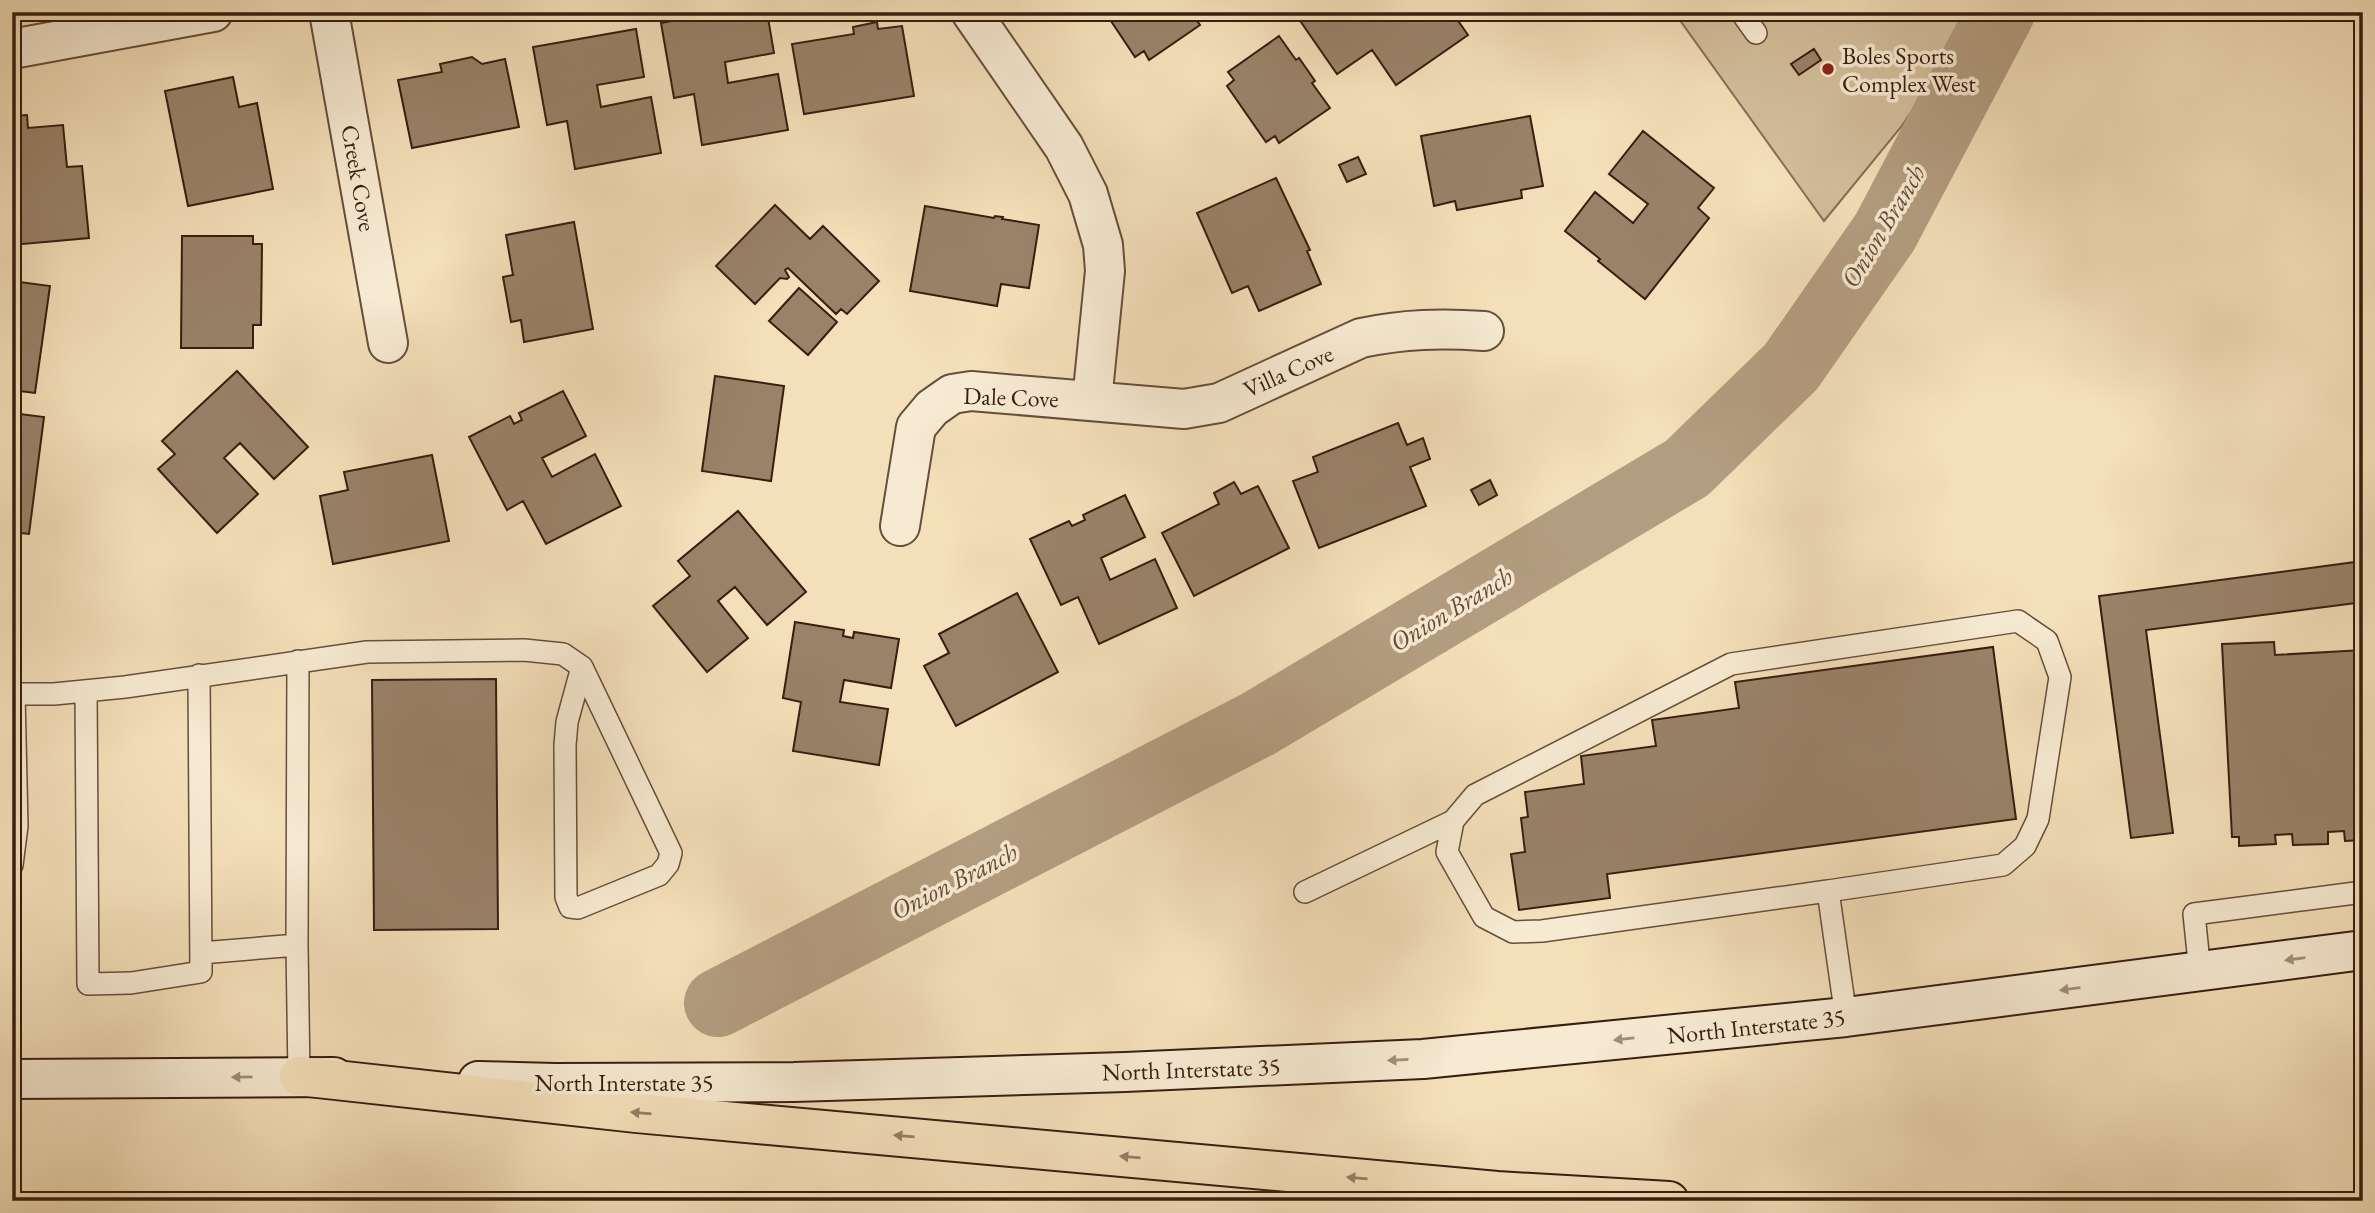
<svg xmlns="http://www.w3.org/2000/svg" width="2375" height="1213" font-family="'EB Garamond',serif">
<style>
.green{fill:#d3be9c;stroke:#866e56;stroke-width:2}
.lines{fill:none;stroke-linecap:round;stroke-linejoin:round}
.river{stroke:#b39d80;stroke-width:68}
.building{fill:#998268;stroke:#381d10;stroke-width:2}
.service-casing{stroke:#674e3a;stroke-width:24}
.minor-casing{stroke:#674e3a;stroke-width:42}
.secondary-casing{stroke:#381d10;stroke-width:42}
.motorway-casing{stroke:#381d10;stroke-width:42}
.service{stroke:#f7ead2;stroke-width:21}
.minor{stroke:#f7ead2;stroke-width:38}
.secondary{stroke:#f7ead2;stroke-width:38}
.motorway{stroke:#f3dfb9;stroke-width:38}
.oneway{fill:#a18e7b}
.oneway2{fill:#967e64}
.poi-dot{fill:#8f2418;stroke:#f7ead2;stroke-width:2.5}
.labels{text-anchor:middle;dominant-baseline:central;stroke-width:7;stroke-linejoin:round;paint-order:stroke}
.poi-label{font-size:24px;fill:#381d10;stroke:#f7ead2;text-anchor:start}
.street-label{font-size:24px;fill:#381d10;stroke:#f7ead2}
.water-label{font-size:26px;font-style:italic;fill:#634a37;stroke:#f7ead2}
</style>
<rect width="100%" height="100%" fill="#f3dfb9"/>
<filter id="stains"><feTurbulence type="fractalNoise" baseFrequency=".00286" numOctaves="4"/><feColorMatrix values="0 0 0 0 .2 0 0 0 0 .09 0 0 0 0 .02 0 0 0 .5 -.17"/></filter>
<radialGradient id="worn" r=".72"><stop offset=".6" stop-color="#630" stop-opacity="0"/><stop offset="1" stop-color="#630" stop-opacity=".3"/></radialGradient>
<!-- green -->
<path class="green" d="M1674 12H1979L1901 127 1824 221Z"/>
<g class="lines">
<!-- river -->
<path class="river" d="M718 1003 1258 724 1687 468 1791 367 1885 232 2001 12"/>
</g>
<!-- building -->
<path class="building" d="M767 12 774 53 725 62 728 83 778 74 788 130 702 145 694 94 674 98 661 23 705 15 706 21 719 19 718 13 724 12Z
M1105 12H1191L1200 25 1149 60 1144 51 1135 57Z
M1294 12H1452L1468 35 1396 85 1372 50 1337 74Z
M877 22 878 29 902 26 914 96 804 114 792 44 854 34 853 27Z
M636 29 644 77 597 85 601 107 651 97 661 153 575 169 567 121 547 125 533 47Z
M1279 36 1296 60 1299 58 1315 81 1312 83 1330 108 1279 143 1275 136 1266 142 1227 86 1234 80 1228 72Z
M1814 49 1821 60 1799 75 1791 64Z
M472 57 482 64 505 59 519 127 412 148 398 80 442 72 440 64Z
M233 77 239 107 257 103 273 189 188 206 165 91Z
M27 115 28 128 63 125 67 167 82 166 89 238 12 245V116Z
M1530 116 1543 186 1521 190 1522 198 1457 210 1455 201 1434 206 1421 136Z
M1643 131 1714 188 1698 208 1709 218 1645 299 1598 261 1600 259 1565 231 1595 192 1633 223 1648 204 1609 174Z
M1358 157 1366 174 1347 182 1339 165Z
M1276 178 1310 250 1307 251 1321 284 1259 311 1248 286 1232 293 1197 213Z
M775 205 810 239 823 226 879 281 847 314 841 309 836 314 788 268 785 270 789 277 787 279 780 278 755 304 716 266Z
M925 206 994 218 995 216 1003 217 1002 219 1039 225 1029 288 1001 284 997 306 910 291Z
M574 222 593 329 524 342 521 320 511 322 503 277 513 275 506 235Z
M182 236H253V244H262L261 325H253V348H181Z
M12 281 50 286 35 393 12 390Z
M799 288 837 322 808 355 769 321Z
M237 371 308 447 274 479 240 443 224 458 258 494 217 533 158 469 175 454 162 441Z
M715 376 784 386 771 481 702 471Z
M563 391 586 436 542 458 552 477 595 454 621 506 546 544 523 501 507 510 469 437 510 416 514 424 522 420 519 413Z
M12 413 44 417 29 534 12 532Z
M1398 423 1407 445 1423 438 1430 459 1410 467 1426 506 1319 548 1293 481 1318 472 1313 457Z
M432 455 449 541 333 564 320 496 348 490 344 472Z
M1490 480 1497 495 1479 505 1471 490Z
M1234 482 1241 494 1258 486 1289 548 1194 596 1162 533 1219 504 1214 493Z
M1125 495 1145 537 1101 558 1110 580 1155 559 1177 608 1099 644 1078 597 1061 605 1030 539 1069 521 1072 526 1085 520 1083 515Z
M738 511 806 592 767 625 735 587 718 601 748 638 707 672 653 606 690 576 678 561Z
M2363 561V602L2146 630 2173 833 2131 838 2099 596Z
M1017 593 1058 672 956 726 924 666 949 653 939 634Z
M795 622 844 630 843 636 853 638 854 632 899 639 891 688 844 680 840 702 888 709 879 765 793 751 801 702 783 698Z
M2274 642 2275 655 2363 650V840L2345 841 2344 831 2328 832V844L2293 845 2292 834 2275 835 2276 844 2239 846V837H2232L2222 644Z
M1993 647 2016 819 1607 874 1610 898 1519 910 1511 854 1525 852 1521 818 1528 817 1525 792 1584 784 1581 756 1656 746 1652 720 1739 708 1735 682Z
M496 679 498 929 374 930 372 680Z"/>
<g class="lines">
<!-- service casing -->
<g class="service-casing">
<path id="service" d="M1741 12 1756 33
M298 661 297 945 299 1076
M86 691 88 984 131 983 201 972 199 675
M12 694H54L125 687 367 652 524 650 563 654 582 667 671 853 668 864 659 875 578 908 570 907 566 897 565 745 567 722 582 667
M1453 821 1447 852 1484 917 1513 932 1542 931 1828 891
M12 865 17 826 14 694
M1305 892 1453 821 1475 795 1731 664 2018 621 2047 641 2060 677 2038 819 2025 846 2003 865 1828 891 1846 1017
M201 953 297 945
M2200 972 2194 914 2363 892"/>
</g>
<!-- minor casing -->
<g class="minor-casing">
<path id="minor" d="M329 12 388 343
M971 12 1064 147 1088 194 1103 245 1105 271 1092 401
M12 49 213 12
M900 526 916 427 932 408 952 394 971 391 1184 409 1219 403 1361 338C1404 329 1441 328 1484 331"/>
</g>
<!-- secondary casing -->
<g class="secondary-casing">
<path id="secondary" d="M12 1079 334 1077
M478 1081 555 1083 794 1082 1125 1072 1423 1059 1846 1017 2363 950"/>
</g>
<!-- motorway casing -->
<g class="motorway-casing">
<path id="motorway" d="M299 1076 636 1113 1497 1191 1669 1201"/>
</g>
<!-- service -->
<use href="#service" class="service"/>
<!-- minor -->
<use href="#minor" class="minor"/>
<!-- secondary -->
<use href="#secondary" class="secondary"/>
<!-- motorway -->
<use href="#motorway" class="motorway"/>
</g>
<!-- one-way arrows -->
<defs><path id="oneway-solid" d="M-6-.8H1V-3.2L6.5 0L1 3.2V.8H-6Z" transform="scale(1.75)"/></defs>
<g class="oneway">
<use href="#oneway-solid" transform="translate(2295 959) rotate(172)"/>
<use href="#oneway-solid" transform="translate(2070 989) rotate(173)"/>
<use href="#oneway-solid" transform="translate(1624 1039) rotate(174)"/>
<use href="#oneway-solid" transform="translate(1398 1060) rotate(177)"/>
<use href="#oneway-solid" transform="translate(242 1077) rotate(179)"/>
</g>
<g class="oneway2">
<use href="#oneway-solid" transform="translate(641 1113) rotate(-175)"/>
<use href="#oneway-solid" transform="translate(904 1136) rotate(-175)"/>
<use href="#oneway-solid" transform="translate(1130 1157) rotate(-175)"/>
<use href="#oneway-solid" transform="translate(1357 1178) rotate(-175)"/>
</g>
<!-- markers -->
<circle class="poi-dot" cx="1828" cy="69" r="7"/>
<g class="labels">
<!-- poi labels -->
<g class="poi-label">
<text x="1842" y="55">Boles Sports<tspan x="1842" dy="28">Complex West</tspan></text>
</g>
<!-- street labels -->
<g class="street-label">
<text transform="translate(359 178) rotate(80)">Creek Cove</text>
<text transform="translate(1288 371) rotate(-24)">Villa Cove</text>
<text transform="translate(1011 397) rotate(2)">Dale Cove</text>
<text transform="translate(1756 1026) rotate(-6)">North Interstate 35</text>
<text transform="translate(1191 1069) rotate(-2)">North Interstate 35</text>
<text x="624" y="1082">North Interstate 35</text>
</g>
<!-- water labels -->
<g class="water-label">
<text transform="translate(1883 226) rotate(-59)">Onion Branch</text>
<text transform="translate(1451 609) rotate(-31)">Onion Branch</text>
<text transform="translate(954 881) rotate(-27)">Onion Branch</text>
</g>
</g>
<!-- margin -->
<rect width="2375" height="1213" fill="none" stroke="#f3dfb9" stroke-width="42"/>
<rect x="14" y="14" width="2347" height="1185" fill="none" stroke="#381d10" stroke-width="3.5"/>
<rect x="21" y="21" width="2333" height="1171" fill="none" stroke="#381d10" stroke-width="2"/>
<rect width="100%" height="100%" filter="url(#stains)"/>
<rect width="100%" height="100%" fill="url(#worn)"/>
</svg>
